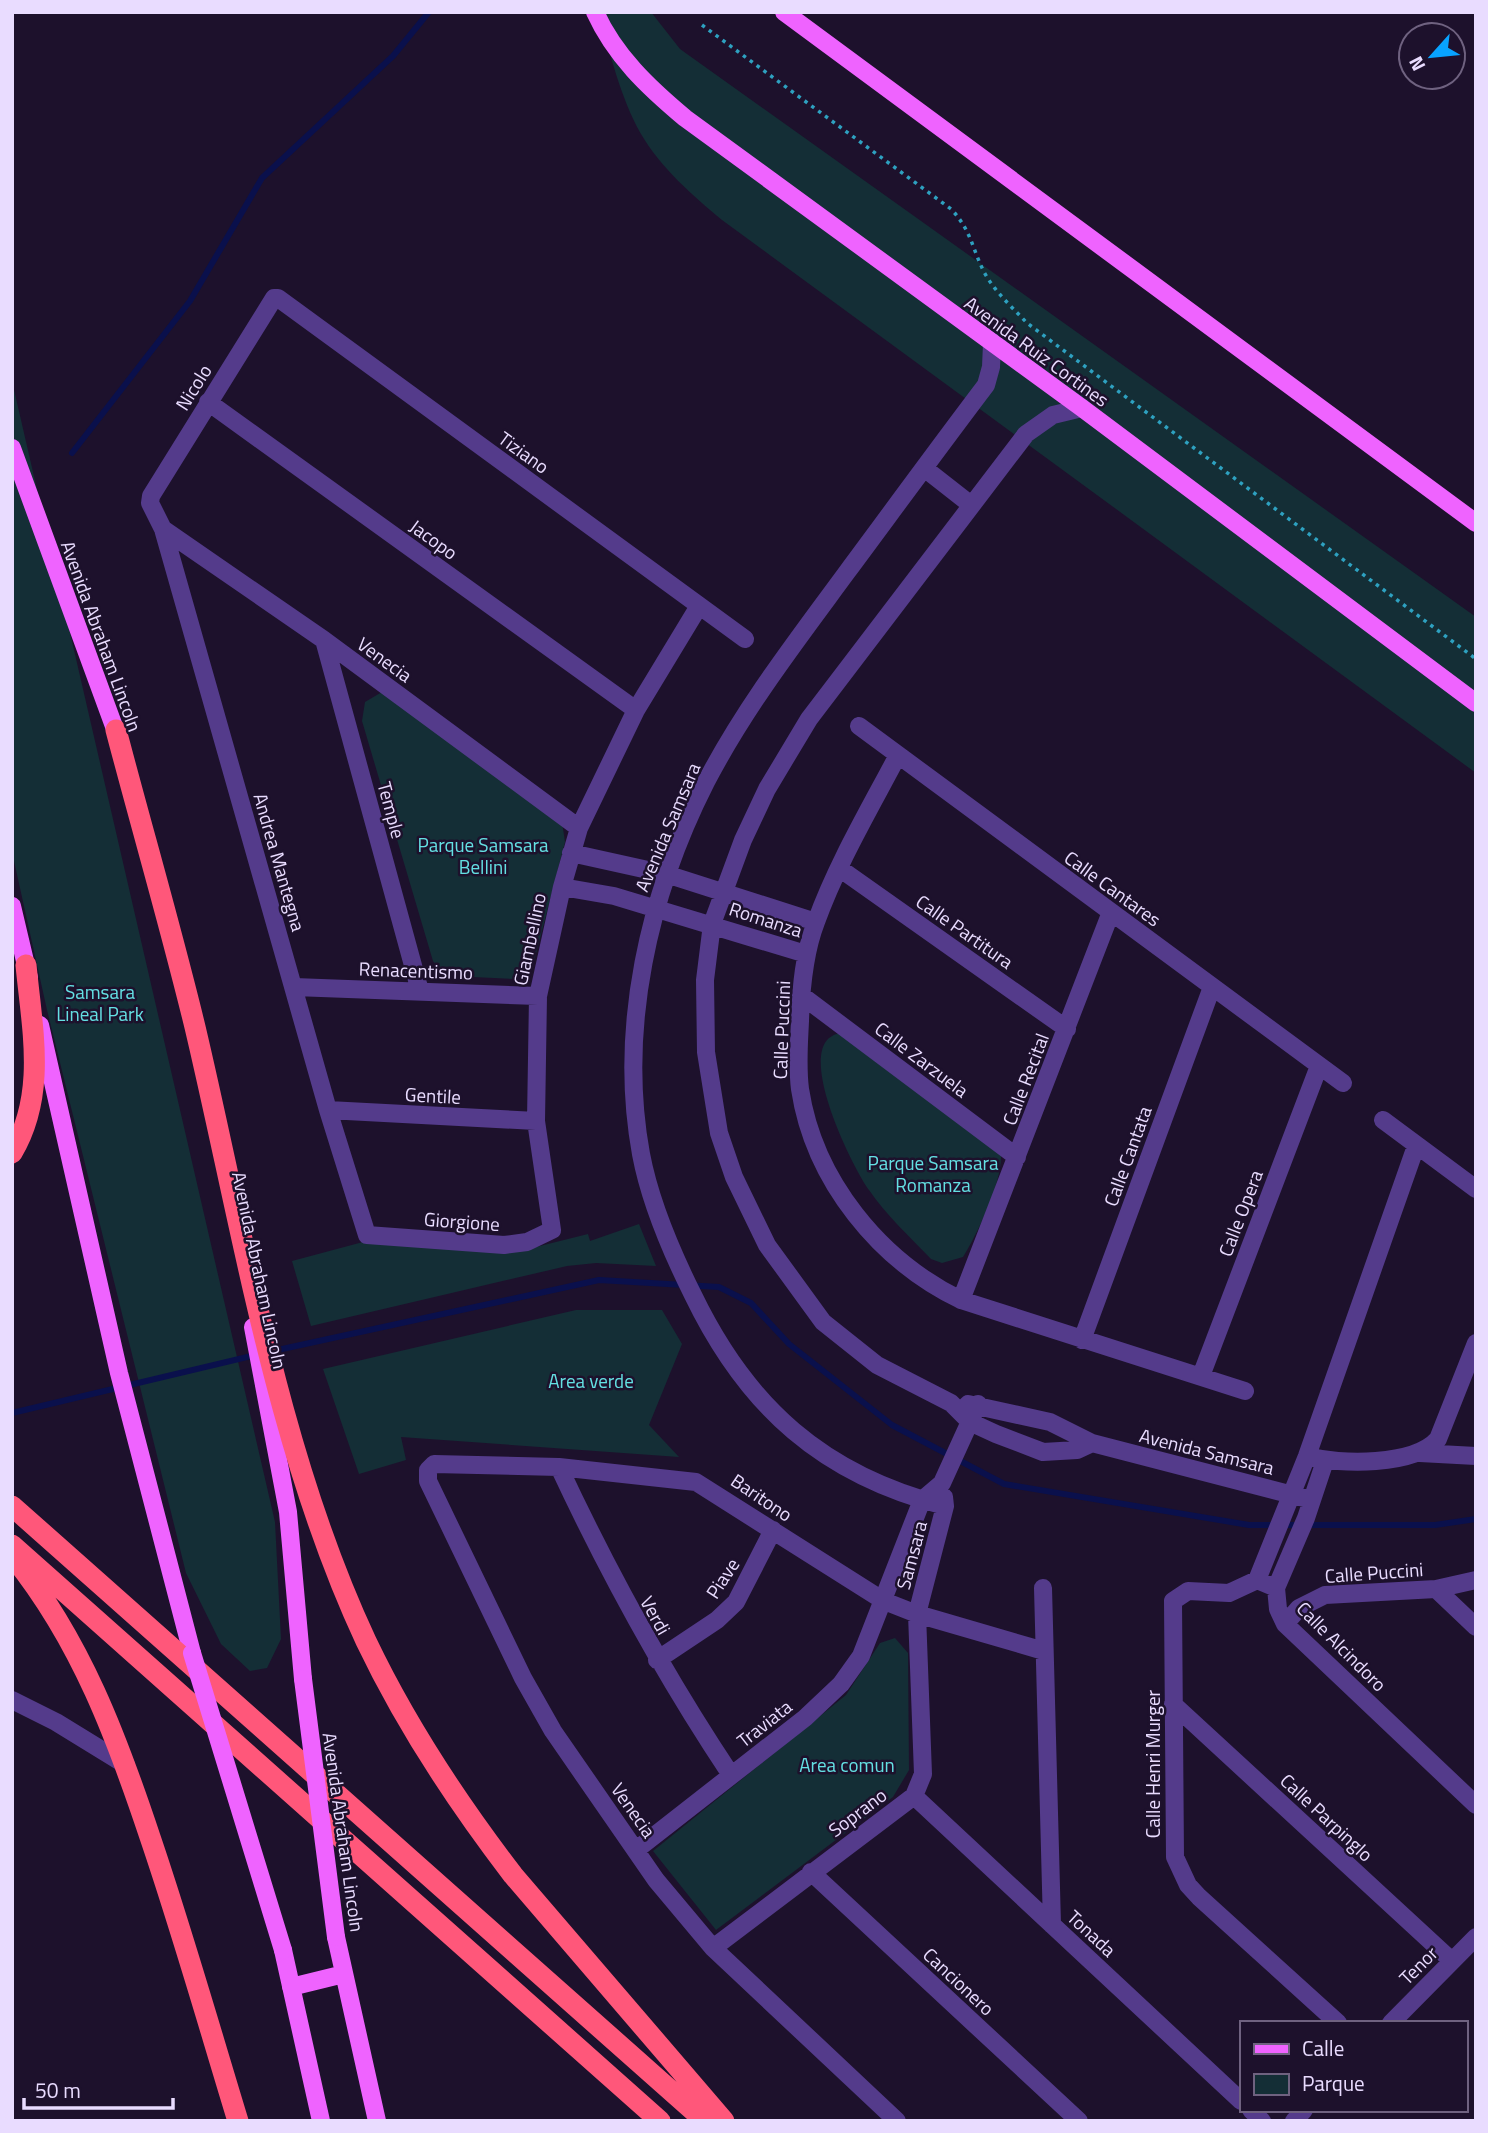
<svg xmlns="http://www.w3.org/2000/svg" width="1488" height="2133" font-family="'Titillium Web',sans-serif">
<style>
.green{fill:#142e36}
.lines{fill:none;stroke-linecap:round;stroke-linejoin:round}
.stream{stroke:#0a104c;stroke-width:6}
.path{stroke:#2ea1c0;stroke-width:3.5;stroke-dasharray:3.5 5;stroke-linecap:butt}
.minor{stroke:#543b8b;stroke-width:18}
.major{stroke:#ef63ff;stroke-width:18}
.highway{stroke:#ff577a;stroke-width:21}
.major-bridge{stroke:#ef63ff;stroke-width:18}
.labels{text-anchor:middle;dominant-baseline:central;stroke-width:5;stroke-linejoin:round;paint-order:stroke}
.street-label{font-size:19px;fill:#e9dcff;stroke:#1d112c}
.park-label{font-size:19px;fill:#64e0e3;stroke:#1d112c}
</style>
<rect width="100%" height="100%" fill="#1d112c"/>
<!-- green -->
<path class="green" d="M598 12H651L680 49 1476 617V773L722 220C692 195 661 168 641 134 620 97 610 52 598 12Z
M12 381 275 1522 281 1639 267 1668 250 1671 221 1644 186 1573 47 1010 12 852Z
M382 692 562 822 565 842 532 969 515 979 451 976 440 971 433 961 362 721 365 702Z
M842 1033 1000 1148C1007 1173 977 1235 963 1257L942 1263 931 1259C910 1237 886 1215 869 1190 852 1167 788 1038 842 1033Z
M639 1224 656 1266 596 1263 567 1266 311 1326 292 1261 363 1242 528 1249 588 1234 590 1241Z
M576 1310H662L682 1344 649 1425 679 1457 401 1437 406 1460 359 1474 323 1369Z
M895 1638 908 1653 909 1770 893 1797 716 1930 653 1851 846 1695 880 1643Z"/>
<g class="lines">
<!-- stream -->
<path class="stream" d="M72 453 190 301 262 178 393 56 429 12
M273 1351 599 1280 719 1287 751 1303 789 1344 892 1425 1004 1484 1249 1525H1435L1476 1519
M12 1413 256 1355"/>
<!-- path -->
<path class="path" d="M702 25 951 209C971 230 972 248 984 272 995 292 1012 307 1027 323L1476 659"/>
<!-- minor -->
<path class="minor" d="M208 402 636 710
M1082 408 1053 415 1026 434 809 719 767 789 743 840 712 924 705 980 706 1052 719 1133 734 1177 767 1245 823 1322 877 1365 951 1403 970 1422 996 1434 1043 1452 1077 1450 1092 1443
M924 468 970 504
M163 529 324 640 579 828
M699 606 636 710 579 828 562 887 538 996 536 1121 552 1230 527 1242 504 1245 367 1235 328 1110 163 529 150 503 151 496 274 298H278L745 639
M324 640 420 991
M859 726 1343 1083
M898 755C869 810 837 864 816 922 804 953 801 987 800 1021 799 1043 797 1066 800 1089 814 1181 880 1261 961 1300L1245 1391
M571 853 666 874 816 922
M839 868 1067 1029
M562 887 614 896 806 954
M294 987 538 996
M801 995 1017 1157
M328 1110 536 1121
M1383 1120 1476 1189
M961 1300 1111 912
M1082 1340 1212 987
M1201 1376 1319 1066
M968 1404 1050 1422 1092 1443 1312 1500
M1420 1453 1476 1456
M1307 1456C1340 1465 1414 1466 1438 1439L1476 1343
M559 1467C609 1574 665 1676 731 1775
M945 1506C823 1475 747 1407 693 1295 671 1251 650 1202 641 1154 618 1028 649 894 706 782 745 707 797 640 847 572 893 510 939 447 986 385L991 367 992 344
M1257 1580 1307 1456 1416 1146
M1043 1588 1052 1925
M1276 1588 1306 1518 1325 1461
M1436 1589 1476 1627
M1285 1624 1299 1608 1325 1595 1436 1589 1476 1580
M657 1660 717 1620 736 1602 773 1530
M12 1700 56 1722 126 1765
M1173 1704 1452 1961
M914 1796 1241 2101
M636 1850 805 1718 841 1684 861 1656 922 1500 942 1483 978 1404
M811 1872 1079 2121
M713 1948 914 1796 923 1774 917 1614 945 1506 944 1497
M1338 2023 1199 1897 1188 1885 1175 1857 1173 1601 1188 1591 1229 1593 1257 1580 1276 1588 1278 1609 1285 1624 1476 1805
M1391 2023 1476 1937
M1251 2110 1262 2121
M897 2121 713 1948 656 1880 553 1731 523 1678 428 1481V1470L434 1464 559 1467 696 1482 884 1601 917 1614 1044 1651
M1294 2121 1304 2110"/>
<!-- major -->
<path class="major" d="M595 12C615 56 648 87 685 118L1082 408 1476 703
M784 12 1476 523
M12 448 119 740
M12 906 29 978
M40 1025 119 1373 192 1653
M253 1327 288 1512 303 1679
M336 1937 377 2121
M283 1950 321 2121
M291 1987 344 1974"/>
<!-- highway -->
<path class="highway" d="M116 730C142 829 171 928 195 1027 243 1230 277 1451 366 1641 406 1725 457 1802 513 1875L724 2121
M12 1153C47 1094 32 1029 26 965
M12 1506 705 2121
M12 1545 660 2121
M14 1558C81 1641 117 1738 150 1837 182 1931 209 2026 238 2121"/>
<!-- major-bridge -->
<path class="major-bridge" d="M192 1653 283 1950
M303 1679 336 1937"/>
</g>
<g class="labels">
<!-- street labels -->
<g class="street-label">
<text transform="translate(1037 351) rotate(36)">Avenida Ruiz Cortines</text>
<text transform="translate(193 387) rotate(-58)">Nicolo</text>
<text transform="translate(524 452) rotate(36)">Tiziano</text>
<text transform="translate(434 539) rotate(36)">Jacopo</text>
<text transform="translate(102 636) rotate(70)">Avenida Abraham Lincoln</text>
<text transform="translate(385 659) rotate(36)">Venecia</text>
<text transform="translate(392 810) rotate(75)">Temple</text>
<text transform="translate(667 827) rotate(-67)">Avenida Samsara</text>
<text transform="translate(280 862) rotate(74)">Andrea Mantegna</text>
<text transform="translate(1113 888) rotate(36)">Calle Cantares</text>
<text transform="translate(766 919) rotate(18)">Romanza</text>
<text transform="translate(965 931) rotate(35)">Calle Partitura</text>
<text transform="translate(529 939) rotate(-78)">Giambellino</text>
<text transform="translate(416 970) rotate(2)">Renacentismo</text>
<text transform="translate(781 1030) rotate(-88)">Calle Puccini</text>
<text transform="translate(922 1059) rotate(37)">Calle Zarzuela</text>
<text transform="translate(1025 1079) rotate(-69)">Calle Recital</text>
<text transform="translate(433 1095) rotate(3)">Gentile</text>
<text transform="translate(1127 1156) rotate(-70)">Calle Cantata</text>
<text transform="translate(1240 1213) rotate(-69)">Calle Opera</text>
<text transform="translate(462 1221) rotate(4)">Giorgione</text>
<text transform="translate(260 1270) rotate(78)">Avenida Abraham Lincoln</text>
<text transform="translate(1207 1451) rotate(14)">Avenida Samsara</text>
<text transform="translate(762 1497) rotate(34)">Baritono</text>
<text transform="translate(911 1555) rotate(-75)">Samsara</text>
<text transform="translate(1374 1572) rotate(-4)">Calle Puccini</text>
<text transform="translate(722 1578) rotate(-57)">Piave</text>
<text transform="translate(656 1615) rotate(61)">Verdi</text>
<text transform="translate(1342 1646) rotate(45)">Calle Alcindoro</text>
<text transform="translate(764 1723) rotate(-38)">Traviata</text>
<text transform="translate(1152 1764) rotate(-90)">Calle Henri Murger</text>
<text transform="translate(634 1810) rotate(55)">Venecia</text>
<text transform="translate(857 1812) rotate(-37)">Soprano</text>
<text transform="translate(1327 1817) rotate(43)">Calle Parpinglo</text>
<text transform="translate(344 1832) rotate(82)">Avenida Abraham Lincoln</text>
<text transform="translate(1092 1933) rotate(43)">Tonada</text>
<text transform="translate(1418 1965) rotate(-45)">Tenor</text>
<text transform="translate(959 1981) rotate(43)">Cancionero</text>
</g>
<!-- park labels -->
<g class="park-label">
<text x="483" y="844">Parque Samsara<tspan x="483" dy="22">Bellini</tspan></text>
<text x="100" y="991">Samsara<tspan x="100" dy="22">Lineal Park</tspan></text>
<text x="933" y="1162">Parque Samsara<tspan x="933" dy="22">Romanza</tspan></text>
<text x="591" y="1380">Area verde</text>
<text x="847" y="1764">Area comun</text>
</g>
</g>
<!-- border -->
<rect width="1488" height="2133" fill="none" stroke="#e9dcff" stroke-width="28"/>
<!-- legend -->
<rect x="1240" y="2021" width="228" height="91" fill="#1d112c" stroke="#6f6280" stroke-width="2"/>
<rect x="1254" y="2044" width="35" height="10" fill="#ef63ff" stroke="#6f6280" stroke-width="2"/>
<text x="1302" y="2056" font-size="21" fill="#e9dcff">Calle</text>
<rect x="1254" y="2074" width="35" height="21" fill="#142e36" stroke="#6f6280" stroke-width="2"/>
<text x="1302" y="2091" font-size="21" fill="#e9dcff">Parque</text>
<!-- north arrow -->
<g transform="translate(1432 56) rotate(243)"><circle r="33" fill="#1d112c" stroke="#6f6280" stroke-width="2"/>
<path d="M0-5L12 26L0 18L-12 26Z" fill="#08a3ff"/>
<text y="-10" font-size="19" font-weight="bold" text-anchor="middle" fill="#e9dcff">N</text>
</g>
<!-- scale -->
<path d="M24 2098v10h149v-10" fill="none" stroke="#e9dcff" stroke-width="3.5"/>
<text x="35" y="2098" font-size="21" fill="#e9dcff" stroke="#1d112c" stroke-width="5" paint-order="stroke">50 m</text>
</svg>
